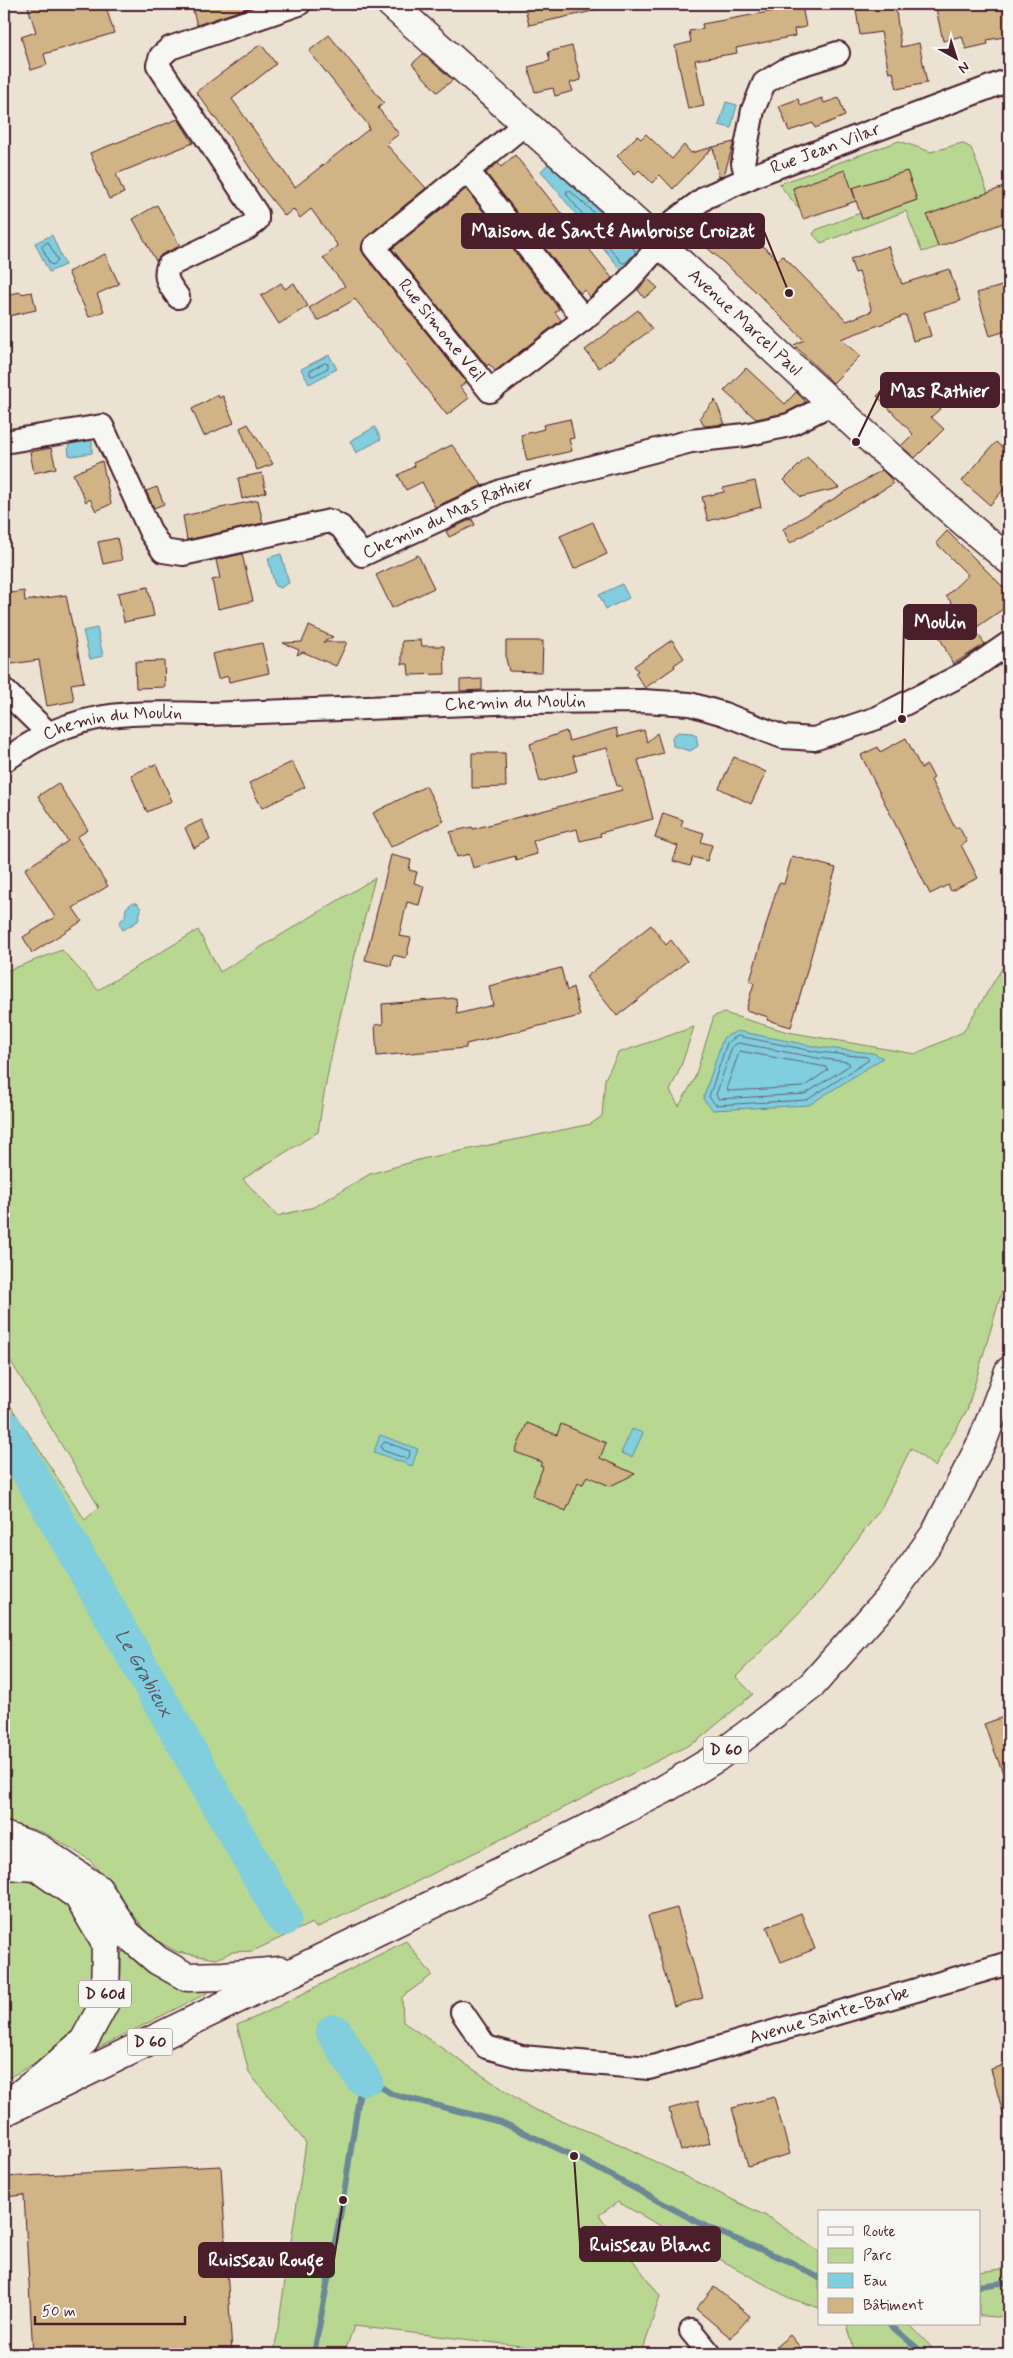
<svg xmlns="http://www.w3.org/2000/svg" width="1013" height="2358" font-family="Mynerve,sans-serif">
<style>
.green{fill:#b8d891;stroke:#817c5e}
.water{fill:#80cede;stroke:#6a8896}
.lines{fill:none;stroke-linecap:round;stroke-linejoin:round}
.shore{stroke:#606573;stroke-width:1}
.stream{stroke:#6a8896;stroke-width:6}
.canal{stroke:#80cede;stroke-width:21}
.river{stroke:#80cede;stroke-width:36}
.building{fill:#d0b485;stroke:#4a1f2b}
.street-casing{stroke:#4a1f2b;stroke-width:26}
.secondary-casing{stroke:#4a1f2b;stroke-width:31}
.primary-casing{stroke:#4a1f2b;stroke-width:31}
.street{stroke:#f6f6f2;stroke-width:22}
.secondary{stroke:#f6f6f2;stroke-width:28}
.primary{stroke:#f6f6f2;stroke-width:28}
.labels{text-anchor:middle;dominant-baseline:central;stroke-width:4;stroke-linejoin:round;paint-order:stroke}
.shield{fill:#f6f6f2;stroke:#7e6067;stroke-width:1}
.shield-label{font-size:16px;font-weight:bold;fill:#4a1f2b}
.street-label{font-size:18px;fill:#4a1f2b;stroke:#f6f6f2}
.water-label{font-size:19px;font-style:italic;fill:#5a5461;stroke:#f6f6f2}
.leader{fill:none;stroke:#4a1f2b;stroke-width:2}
.callout-dot{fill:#4a1f2b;stroke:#f6f6f2;stroke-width:2}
.callout{fill:#4a1f2b;stroke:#4a1f2b;stroke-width:2}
.callout-label{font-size:19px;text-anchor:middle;font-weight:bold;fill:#fff}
</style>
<rect width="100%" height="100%" fill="#ebe2d1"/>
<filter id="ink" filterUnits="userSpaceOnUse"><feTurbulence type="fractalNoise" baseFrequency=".02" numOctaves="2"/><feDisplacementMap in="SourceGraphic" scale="10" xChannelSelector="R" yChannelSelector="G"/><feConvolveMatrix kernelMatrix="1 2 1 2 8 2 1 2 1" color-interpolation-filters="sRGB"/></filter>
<g filter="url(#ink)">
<!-- green -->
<path class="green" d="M899 141 931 152 962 143 971 148 988 193 927 215 938 247 922 252 906 211 821 243 813 234 816 230 860 213 862 219 917 200 907 171 852 190 822 179 793 188 800 210 779 184Z
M375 878C353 963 330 1046 318 1132L243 1179 277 1216 314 1207 370 1174 422 1159 591 1124 602 1116 605 1079 618 1053 694 1027 681 1066 670 1091 679 1106 694 1080 714 1016 724 1013 788 1032 915 1054 963 1032 1009 957V1267L967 1410 935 1467 911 1448 881 1508 820 1591 736 1677 753 1694 697 1741 418 1881 316 1928 312 1923 253 1951 232 1952 216 1959 177 1952 151 1937 90 1860 45 1833 4 1821V1396L85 1520 99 1507 4 1350V972L62 950 98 990 198 930 220 972Z
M16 1879C35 1882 57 1888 71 1904 77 1911 88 1926 91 1936 98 1960 98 1996 84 2018 65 2046 34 2065 4 2080V1880Z
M406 1941 432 1975 402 1997 403 2022 531 2108 619 2144 770 2218 819 2252V2308L789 2298 618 2202 599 2215 660 2296 643 2350 530 2347 354 2326 344 2354H274L306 2143 283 2113 249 2073 237 2025 261 2015Z
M124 1951C151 1976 168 1986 206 1991L207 1993 98 2048 97 2046C114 2017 123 1988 121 1953Z
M1009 2268V2314L998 2317 979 2316V2272Z
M847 2324H909L938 2354H855Z"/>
<!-- water -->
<path class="water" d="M726 102 737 105 731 128 719 125Z
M548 164 643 251 623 272 541 171Z
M52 235 65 265 49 272 35 243Z
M329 355 337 369 309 384 301 369Z
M375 427 381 439 356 453 350 441Z
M90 440 92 442V453L72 456 69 455 68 446 70 444Z
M281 554 289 583 280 588 275 586 268 558Z
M622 584 629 598 606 609 599 595Z
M97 628 103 656 90 659 83 631Z
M678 732 692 733 696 735 698 746 690 751 673 746 672 737Z
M132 903H137L141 909 138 921 123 930 119 923 125 916 126 908Z
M737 1031 818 1047 873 1053 883 1058 809 1105 713 1110 703 1099 723 1038Z
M632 1429 643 1433 632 1457 621 1453Z
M380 1435 418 1449 412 1466 374 1452Z"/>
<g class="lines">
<!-- shore -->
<path class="shore" d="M567 191H570L635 250V253L625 263H622L567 195Z
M48 242 58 261 53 265 50 264 42 247Z
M325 363 328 364V368L313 376 310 375V371Z
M738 1036 818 1052 867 1057 869 1060 807 1100 716 1105 709 1097 727 1043Z
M739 1043 817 1058 848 1062 850 1065 805 1094 718 1099 716 1095 732 1047Z
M740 1051 826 1067 828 1070 803 1087 728 1091 727 1087Z
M385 1442 410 1451 409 1458 407 1459 382 1450 381 1447Z"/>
<!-- stream -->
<path class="stream" d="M373 2082 392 2094 501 2122 574 2156 709 2228 791 2262 819 2278
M979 2286 1009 2282
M889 2324 924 2354
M314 2354 343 2200 362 2077"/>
<!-- canal -->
<path class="canal" d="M362 2077 373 2082"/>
<!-- river -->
<g class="river">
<path id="s1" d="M4 1428 284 1918"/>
<path d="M334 2032 362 2077"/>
</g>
</g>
<!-- building -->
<path class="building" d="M40 4H105L114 33 44 54 47 65 31 70 21 37 36 32 28 7Z
M191 4H259L197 25Z
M524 4H592L593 11 529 25Z
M855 4H895L901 47 919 43 927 83 897 89 893 72 889 73 881 32 860 35Z
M935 4H1009V36L987 40 988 44 966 49 962 36 943 41Z
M802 6 806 27 794 29 795 36 736 48 737 53 695 60 704 106 688 109 675 46 691 42 689 31 703 29 702 24Z
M329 35 384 103 378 108 399 134 386 144 426 188 366 237 361 249 364 255 466 382 460 387 469 398 447 415 355 299 318 321 309 308 345 286 323 258 338 246 311 209 300 218 293 209 285 216 257 181 258 180 228 135 196 92 261 44 276 64 232 99 295 187 369 129 368 127 369 126 309 51Z
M572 46 581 80 570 83 573 91 555 96 553 88 535 92 528 67 550 61 548 52Z
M423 54 453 80 437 92 412 64Z
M822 98 824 103 839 98 845 116 815 128 813 123 789 131 779 106 798 99 801 106Z
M178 119 193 143 116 174 124 193 109 199 90 153Z
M646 134 672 159 684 145 691 153 713 147 673 189 660 175 652 183 639 170 635 174 617 156 637 136 641 139Z
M734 142 724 175 719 177 713 147Z
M515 155 612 278 590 297 585 290 580 293 486 173 498 163 501 167Z
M845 170 856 201 803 219 793 188Z
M907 171 917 200 862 219 852 188Z
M1009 185V221L938 247 927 215Z
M466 189 559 309 555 312 561 320 495 371 489 364 487 366 392 249Z
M157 205 180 246 162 254 156 261 133 219Z
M729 216 778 260 783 256 847 321 872 311 859 272 855 273 850 259 888 246 902 284 949 269 960 301 924 312 931 336 913 341 906 315 841 339 860 356 833 383 794 345 804 340 752 288 703 244Z
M105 254 119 284 97 294 104 311 89 317 68 272Z
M648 279 658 288 644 298 638 290Z
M281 283 285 289 294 283 308 306 279 324 261 296Z
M1009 284V330L990 336 977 293Z
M21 292V294L32 292 36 310 4 317V295Z
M638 310 652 329 599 368 585 350Z
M746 368 785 404 796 392 806 402 785 413 756 419 724 391Z
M893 381 903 392 915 381 941 408 931 417 944 429 915 458 901 446 913 434 877 396Z
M218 395 219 398 223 396 234 423 204 436 192 409Z
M715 400 725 424 704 426 700 417Z
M570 419 574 438 569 439 572 451 527 461 521 435 544 429 543 425Z
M248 424 273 464 257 470 240 428Z
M996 442 1009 454V483L990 505 962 481Z
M452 445 482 485 435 507 422 482 406 490 398 475 415 466 413 463Z
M51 448 56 468 34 473 30 452Z
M807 457 839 488 801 497 784 480Z
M102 461 111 504 96 511 90 499 86 502 73 474Z
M882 470 892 480 891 482 893 484 790 543 783 529Z
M262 473 266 492 242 499 238 478Z
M755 481 761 507 708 521 702 497 724 492 723 488Z
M157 487 164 504 154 508 146 491Z
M258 500 263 523 187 540 183 516Z
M472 519 475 525 449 537 446 531Z
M593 522 607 554 574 569 560 536Z
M947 531 1009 593V605L974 629 985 644 953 664 938 634 961 614 946 596 968 575 936 543Z
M117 538 122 560 103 564 98 542Z
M242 554 253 601 218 609 212 580 220 578 216 560Z
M418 555 434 588 392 608 376 575Z
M148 587 154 616 124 622 118 593Z
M24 591 25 601 66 595 84 682 71 684 74 701 47 706 39 660 5 665 4 594Z
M309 626 333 637 323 642H347L336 666 303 652 297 655 299 650 283 643 302 642Z
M421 640 422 646H444L445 674 409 675 408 664H402V641Z
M672 640 684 658 674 665 675 667 645 688 635 673 638 671 634 666Z
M506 641H543L542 672 509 671 506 659Z
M262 643 269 673 229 682 228 676 218 679 212 654Z
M164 661 165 687 136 688 135 662Z
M482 679V690L460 691V680Z
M616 728 618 737 644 730 647 742 657 733 663 753 638 760 653 819 600 833 601 836 580 841 577 829 544 837 533 841 537 854 516 860 515 856 473 868 469 854 457 857 450 832 472 827 473 829 622 790 621 786H617L607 748 573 756 577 771 540 782 530 744 566 731 569 741Z
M906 738 921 768 927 765 934 778 931 780 955 828 959 827 967 842 961 845 978 878 951 891 948 885 930 894 861 755 878 747 880 752Z
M472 753H505L506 787 472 788Z
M734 757 766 772 751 804 719 788Z
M292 762 305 787 262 808 249 783Z
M156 764 172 801 147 812 131 775Z
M58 783 88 830 77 837 108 886 73 908 82 921 32 953 23 937 55 917 25 869 68 841 38 796Z
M426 786 444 821 391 847 373 813Z
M663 813 683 820 681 826 704 833 701 842 712 845 707 861 693 857 690 866 673 861 678 846 655 838Z
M202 820 210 840 194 848 185 828Z
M391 855 411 860 409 870 417 872 414 883 424 886 419 905 407 902 399 936 411 938 406 958 393 955 391 966 365 960Z
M792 856 836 868 791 1027 767 1020 768 1017 746 1010 754 983 750 981 776 891 779 883 784 884Z
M651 925 666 945 671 940 687 961 617 1016 586 977Z
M561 968 567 991 573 987 580 1016 466 1044V1048L377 1056 375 1025 383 1024 382 1004 456 998 457 1014 493 1005 489 986Z
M527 1423 557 1435 561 1424 606 1443 600 1458 635 1474 610 1486 587 1476 583 1484 578 1483 566 1511 532 1496 543 1467 540 1466 542 1462 515 1452Z
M1009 1715V1786H1008L984 1724Z
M677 1908 703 1998 674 2006 648 1916Z
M801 1913 815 1949 781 1962 767 1927Z
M1009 2064V2116L1004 2117 991 2069Z
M774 2097 790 2154 748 2166 732 2108Z
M698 2101 710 2143 681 2151 669 2109Z
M221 2166 232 2354H33L24 2195 4 2197V2177Z
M714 2287 750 2316 731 2338 696 2309Z
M790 2335 806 2354H767Z"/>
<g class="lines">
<!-- street casing -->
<g class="street-casing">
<g id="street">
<path id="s2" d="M525 124 374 247 490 391 584 319 626 283 660 245 674 221 706 197 758 174 1009 80"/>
<path d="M468 171 584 319"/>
<path d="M747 179 743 163 753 110 764 83 787 69 838 53"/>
<path d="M178 297C171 287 163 279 168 266L248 228 257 220V214L158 65 161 56 170 48 299 4"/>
<path id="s3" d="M4 442 102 426 151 533 163 551 183 554 330 521 341 527 362 555 501 491 691 441 745 435 789 425 831 404"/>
<path d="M4 690 49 734"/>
<path id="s4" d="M4 761C24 747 44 734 68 726 111 710 163 713 208 714L522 702 643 701 690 704 724 714 783 737 814 739 877 718 967 672 1009 643"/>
<path id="s5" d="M462 2012 486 2047 522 2057 649 2068 1009 1963"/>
<path d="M691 2331 710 2354"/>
</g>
</g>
<!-- secondary casing -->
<g class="secondary-casing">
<g id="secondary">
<path id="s6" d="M391 4C485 88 581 172 674 257 785 359 893 464 1009 560"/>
</g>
</g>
<!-- primary casing -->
<g class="primary-casing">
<path id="primary" d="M4 1836 40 1849 98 1889 127 1934 157 1960 187 1977 224 1976 280 1971
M4 1865 37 1867 78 1896 106 1944 105 2002 84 2041 43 2077 23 2092
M4 2112 518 1863 663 1790 716 1758 811 1686 889 1598 935 1534 983 1440 1009 1371"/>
</g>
<!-- street -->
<use href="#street" class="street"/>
<!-- secondary -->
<use href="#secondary" class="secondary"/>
<!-- primary -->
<use href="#primary" class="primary"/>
</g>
</g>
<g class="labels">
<!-- shield labels -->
<g class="shield">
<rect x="703.5" y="1736.5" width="45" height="27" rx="4"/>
<rect x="79" y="1980.5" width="52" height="27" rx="4"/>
<rect x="127.5" y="2028.5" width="45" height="27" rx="4"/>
</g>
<g class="shield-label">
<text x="726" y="1750">D 60</text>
<text x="105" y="1994">D 60d</text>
<text x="150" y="2042">D 60</text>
</g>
<!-- street labels -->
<g class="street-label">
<text stroke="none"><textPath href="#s2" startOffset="801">Rue Jean Vilar</textPath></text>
<text stroke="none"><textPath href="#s6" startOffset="476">Avenue Marcel Paul</textPath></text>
<text stroke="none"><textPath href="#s2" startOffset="302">Rue Simone Veil</textPath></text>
<text stroke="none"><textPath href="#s3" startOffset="551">Chemin du Mas Rathier</textPath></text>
<text stroke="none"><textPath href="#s4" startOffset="522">Chemin du Moulin</textPath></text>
<text stroke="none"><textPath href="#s4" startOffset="118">Chemin du Moulin</textPath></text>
<text stroke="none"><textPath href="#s5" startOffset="395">Avenue Sainte-Barbe</textPath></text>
</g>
<!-- water labels -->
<g class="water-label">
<text stroke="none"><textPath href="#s1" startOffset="282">Le Grabieux</textPath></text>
</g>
</g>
<!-- callouts -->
<path class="leader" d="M789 293L764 231M856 442L881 390M902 719L904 622M574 2156L580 2244M343 2200L334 2260"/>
<g class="callout-dot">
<circle cx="789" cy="293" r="5"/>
<circle cx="856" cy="442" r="5"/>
<circle cx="902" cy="719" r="5"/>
<circle cx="574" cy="2156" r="5"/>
<circle cx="343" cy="2200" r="5"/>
</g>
<g class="callout">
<rect x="462" y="214" width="302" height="34" rx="5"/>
<rect x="881" y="373" width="118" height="34" rx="5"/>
<rect x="904" y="605" width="72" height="34" rx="5"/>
<rect x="580" y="2227" width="140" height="34" rx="5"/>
<rect x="199" y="2243" width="135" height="34" rx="5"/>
</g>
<g class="callout-label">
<text x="613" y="237">Maison de Santé Ambroise Croizat</text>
<text x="940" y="397">Mas Rathier</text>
<text x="940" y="628">Moulin</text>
<text x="650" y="2251">Ruisseau Blanc</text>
<text x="266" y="2266">Ruisseau Rouge</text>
</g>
<!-- margin -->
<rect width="1013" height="2358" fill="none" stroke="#f6f6f2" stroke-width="20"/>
<rect x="10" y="10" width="993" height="2338" fill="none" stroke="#4a1f2b" stroke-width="2" filter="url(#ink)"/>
<!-- legend -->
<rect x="818" y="2210" width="162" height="115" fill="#f6f6f2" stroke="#b1a0a2"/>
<rect x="828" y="2227" width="25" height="8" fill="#f6f6f2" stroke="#b1a0a2"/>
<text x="863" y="2236" font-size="15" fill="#4a1f2b">Route</text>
<rect x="828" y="2248" width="25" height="15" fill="#b8d891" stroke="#b1a0a2"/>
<text x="863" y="2260" font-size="15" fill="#4a1f2b">Parc</text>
<rect x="828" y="2273" width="25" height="15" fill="#80cede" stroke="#b1a0a2"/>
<text x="863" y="2286" font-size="15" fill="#4a1f2b">Eau</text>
<rect x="828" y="2298" width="25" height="15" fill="#d0b485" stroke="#b1a0a2"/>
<text x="863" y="2310" font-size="15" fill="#4a1f2b">Bâtiment</text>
<!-- north arrow -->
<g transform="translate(956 58) rotate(141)" stroke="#f6f6f2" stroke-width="4" paint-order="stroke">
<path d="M0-4L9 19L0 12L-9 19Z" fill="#4a1f2b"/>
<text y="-8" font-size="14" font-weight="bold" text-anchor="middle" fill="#4a1f2b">N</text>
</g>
<!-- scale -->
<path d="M35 2316v8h150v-8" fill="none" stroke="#4a1f2b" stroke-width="2.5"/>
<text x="42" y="2316" font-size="15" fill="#4a1f2b" stroke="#f6f6f2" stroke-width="4" paint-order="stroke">50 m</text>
</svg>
